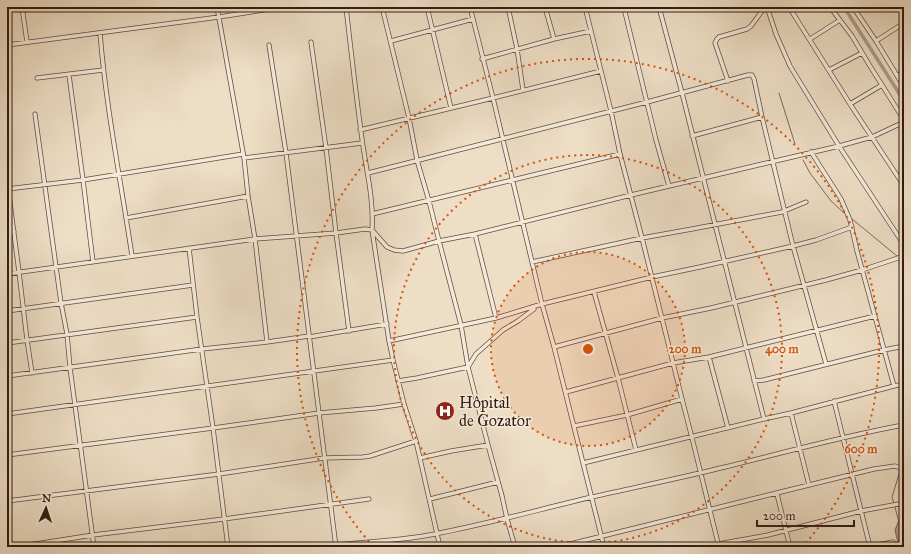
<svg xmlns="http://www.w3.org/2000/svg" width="911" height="554" font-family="'IM FELL Great Primer',serif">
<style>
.water{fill:#ae9c89;stroke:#7c695a}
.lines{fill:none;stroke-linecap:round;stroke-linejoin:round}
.stream{stroke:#7c695a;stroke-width:1}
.canal{stroke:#ae9c89;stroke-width:3.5}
.minor-casing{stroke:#604c40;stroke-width:5}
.minor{stroke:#f4eada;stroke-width:3.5}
.ring{fill:none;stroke:#d6530d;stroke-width:2;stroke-dasharray:2 4}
.labels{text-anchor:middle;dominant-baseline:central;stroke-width:3;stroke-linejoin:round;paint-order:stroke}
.poi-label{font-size:16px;fill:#311c13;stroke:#f4eada;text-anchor:start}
.centre{fill:#d6530d;stroke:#f4eada;stroke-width:2}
.ring-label{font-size:12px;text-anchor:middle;font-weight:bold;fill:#d6530d;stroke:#f4eada;stroke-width:3;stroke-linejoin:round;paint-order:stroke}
</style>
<rect width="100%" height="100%" fill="#eedec6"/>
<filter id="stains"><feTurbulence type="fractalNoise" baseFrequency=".005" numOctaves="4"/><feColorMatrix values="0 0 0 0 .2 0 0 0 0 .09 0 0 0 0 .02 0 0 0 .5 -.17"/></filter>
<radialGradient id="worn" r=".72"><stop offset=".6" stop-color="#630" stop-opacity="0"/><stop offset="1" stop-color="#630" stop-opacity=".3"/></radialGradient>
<!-- water -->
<path class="water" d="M899 520 903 521 904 523V547H899L895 530Z"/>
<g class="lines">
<!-- stream -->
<path class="stream" d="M779 93 795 144
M803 160 810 173 831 201 844 213
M852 219 897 256
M900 260 904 268
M901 468 904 459
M894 504 892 497 900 471
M895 507 899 523"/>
<!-- canal -->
<path class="canal" d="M844 7 904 101"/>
<!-- minor casing -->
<g class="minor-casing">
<path id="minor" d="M22 7 27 42
M217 7 244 158 248 196 255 239 267 342
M346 7C351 51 356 95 362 139 366 169 374 199 372 230L389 341 393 360 404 404 416 441 440 547
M382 7 409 118 417 160 429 201 439 241 461 325 468 367 488 445 502 496 507 519 515 547
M427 7 451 108
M470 7 493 98 542 304 554 347 604 547
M508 7 517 49 523 90
M545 7 554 39
M585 7 611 111 620 154 642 238 682 399 693 442 719 547
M659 7 682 93 764 419
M767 7 776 34 790 66 839 146 904 245
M789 7 850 104 904 186
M830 7 852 36 870 66 904 120
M853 7 876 41 904 87
M7 8 12 7
M624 8 656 140 669 186
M856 11 863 7
M100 33C106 108 121 182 132 256
M810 39 840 20
M391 41 473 19
M876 41 904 23
M311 42 326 148 336 233 349 331
M7 45 219 17 282 7
M269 45 286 153 336 547
M482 59 554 39 591 31
M829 70 862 53
M69 75 83 180 93 262
M897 76 904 72
M37 78 103 70
M728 81 715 43 717 39 719 37 747 29 751 26 765 7
M850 104 882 85
M35 114 61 303 67 334 70 368 94 547
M360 130 493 98 601 71
M692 136 762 117
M811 152 841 199 850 220 857 251 894 386
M244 158 362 143
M368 173 647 102 748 75H752L754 79 762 117 793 246 826 364
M7 180 19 272 27 340 32 373
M7 189 83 180 243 154
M372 214 620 154
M126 218 248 196
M7 232 14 231
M475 234 496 318
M898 236 904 233
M189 248 197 317 213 428 228 547
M532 262 642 238 692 229 782 212 806 202
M7 274 255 239 336 233 365 229 372 230 387 247 394 250 403 251 439 241 475 234 631 195 839 146 872 137 904 122
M594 292 618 378 636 450
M7 311 193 285
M389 341 496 318 542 304 652 277 700 267 793 246 816 240 852 227
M7 343 197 317
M554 347 662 318 711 308 826 280 862 270 904 256
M709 357 728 428
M7 376 202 349 267 342 309 336V337L387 324
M398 381 417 378 468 367 476 354 503 330 518 321 534 309
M754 381 764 380 884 350 904 346
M566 392 673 363 709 357 875 316
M834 401 870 547
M791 413 809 485
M7 414 393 360
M574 426 627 415 682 399
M7 455 213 428 319 413 376 408 404 404
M420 458 451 451 488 445
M583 463 764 419 791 413 894 386 904 384
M777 494 790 547
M430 499 498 482
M7 501 219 474 324 458 363 457 370 456 416 441
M902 503 904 509
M16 547 93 535 224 519 369 499
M320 547C359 541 400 542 440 533 491 523 541 509 592 497 636 487 681 478 725 467 782 453 840 437 898 426
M558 547 874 469 895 466 898 467 904 471
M706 547 718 544 768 535 861 511 904 503
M865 547 893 542"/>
</g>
<!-- minor -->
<use href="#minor" class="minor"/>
</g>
<!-- distance rings -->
<circle cx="588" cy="349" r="97" fill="#d6530d" fill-opacity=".12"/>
<g class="ring">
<circle cx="588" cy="349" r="97"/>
<circle cx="588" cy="349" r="194"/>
<path d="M373 546A291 291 0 1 1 803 546"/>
</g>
<!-- icons -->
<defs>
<g id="hospital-disc" transform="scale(1)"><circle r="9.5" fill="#8f2418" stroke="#f4eada"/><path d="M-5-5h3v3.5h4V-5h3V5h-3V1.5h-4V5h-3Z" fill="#fff"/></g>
</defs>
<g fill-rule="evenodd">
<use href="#hospital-disc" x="445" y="411"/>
</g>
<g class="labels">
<!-- poi labels -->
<g class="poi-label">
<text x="459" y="402">Hôpital<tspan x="459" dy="18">de Gozator</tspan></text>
</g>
</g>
<circle cx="588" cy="349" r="6" class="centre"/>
<g class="ring-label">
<text x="685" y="353">200 m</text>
<text x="782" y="353">400 m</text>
<text x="861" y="453">600 m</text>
</g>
<!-- margin -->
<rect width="911" height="554" fill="none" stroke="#eedec6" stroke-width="24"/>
<rect x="8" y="8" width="895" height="538" fill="none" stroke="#311c13" stroke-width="2"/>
<rect x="12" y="12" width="887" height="530" fill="none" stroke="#311c13"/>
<!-- north arrow -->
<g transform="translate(46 508) rotate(3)" stroke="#f4eada" stroke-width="3" paint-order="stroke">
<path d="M0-3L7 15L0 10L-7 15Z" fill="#311c13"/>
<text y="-6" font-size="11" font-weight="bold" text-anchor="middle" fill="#311c13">N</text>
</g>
<!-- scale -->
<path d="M757 520v6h97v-6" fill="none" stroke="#311c13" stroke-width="2"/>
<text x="763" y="520" font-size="12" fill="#311c13" stroke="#f4eada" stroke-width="3" paint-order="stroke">200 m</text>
<rect width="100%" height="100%" filter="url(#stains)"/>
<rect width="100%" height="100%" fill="url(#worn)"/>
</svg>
